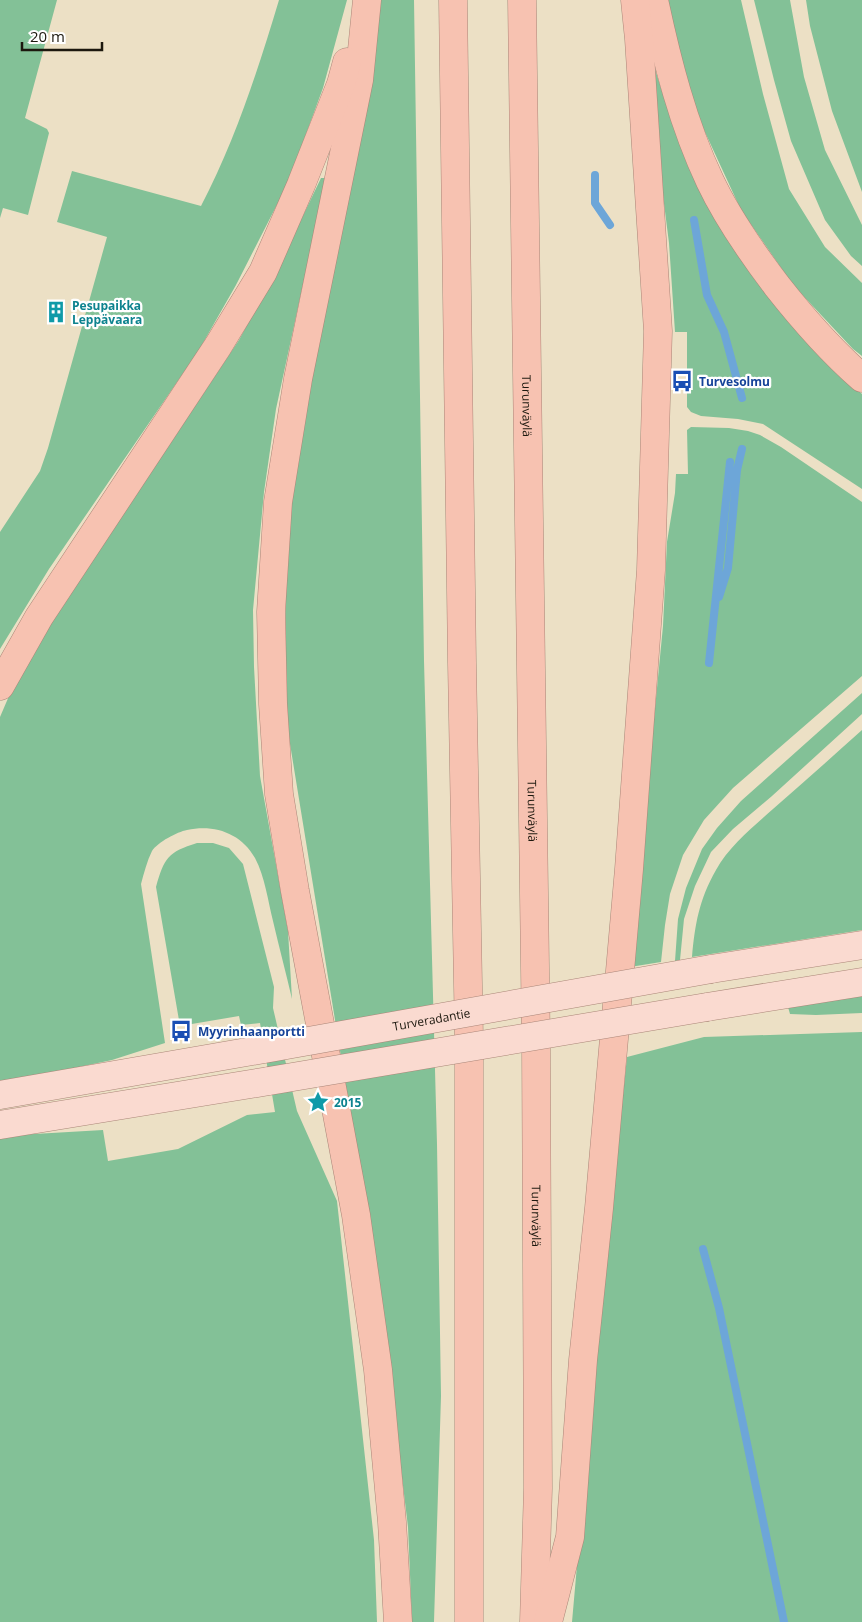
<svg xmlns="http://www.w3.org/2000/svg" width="862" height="1622" font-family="'Open Sans',sans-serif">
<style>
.green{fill:#83c197}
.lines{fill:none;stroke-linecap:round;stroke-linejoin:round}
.stream{stroke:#6da6d8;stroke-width:8}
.major-casing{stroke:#aa8678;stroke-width:29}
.highway-casing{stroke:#aa8678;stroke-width:29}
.major{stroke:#fadad0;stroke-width:28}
.highway{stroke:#f7c2b1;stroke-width:28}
.major-bridge-casing{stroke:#aa8678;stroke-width:29;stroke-linecap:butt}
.major-bridge{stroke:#fadad0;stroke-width:28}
.labels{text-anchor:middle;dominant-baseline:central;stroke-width:4.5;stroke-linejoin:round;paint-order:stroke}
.culture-label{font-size:12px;font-weight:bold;fill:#0d838f;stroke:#fff;text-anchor:start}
.transit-label{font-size:12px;font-weight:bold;fill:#164399;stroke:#fff;text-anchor:start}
.street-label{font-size:12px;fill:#1c180e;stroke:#fff}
</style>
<rect width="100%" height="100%" fill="#ece0c5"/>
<!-- green -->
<path class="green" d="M0 0H57L25 118 47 129 49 133 28 215 3 208 0 218Z
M279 0H347L323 88 288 183 236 285 199 350 49 569 0 649V532L40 471 48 448 107 237 57 222 72 171 201 206C235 141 258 70 279 0Z
M381 0H414L424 661 437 1144 441 1396 434 1622H412L408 1527 381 1302 284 707 287 508 324 314 367 110Z
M668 0H741L763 94 789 189 825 247 862 283V356L853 349 793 285 741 210 698 117 677 44Z
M754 0H790L804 77 825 150 862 225V266L851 256 825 220 791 141 774 80Z
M806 0H862V192L832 111 810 26Z
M655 69 672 123 694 176 729 241 755 280 810 346 862 394V489L763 424 738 419 701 416 691 412 687 407V332H675L669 243 657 148 652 70Z
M321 178H326L276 409 264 492 253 610 254 667 260 776 288 931 292 999C286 973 279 947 273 921 268 901 265 877 255 858 241 833 214 824 187 830 177 832 158 842 152 851 147 861 144 873 141 884L165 1043 112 1060 27 1078 0 1081V717L12 689 47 629 239 340 280 264Z
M691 427 729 428 748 431 760 435 781 447 862 502V676L733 788 704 820 683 855 670 894 665 925 661 962 630 967 663 626 667 542 675 493 676 474H688L687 430Z
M862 693V714L772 796 733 829 711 852 695 886 684 919 680 960 675 961 678 919 686 888 702 849 717 828 741 801Z
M862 730V930L692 957C695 924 699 900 716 870 729 846 753 827 773 809 803 783 832 757 862 730Z
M197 843H213L229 848 243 864 274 987 273 1008 297 1111 337 1201 374 1540 377 1622H0V1136L103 1130 108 1161 178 1149 247 1115 275 1112 260 1023 241 1025 239 1016 180 1026 156 887C164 858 168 852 197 843Z
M862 987V1013L816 1015 790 1014 786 1000Z
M862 1032V1622H572L595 1362 627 1057 704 1037Z"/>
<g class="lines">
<!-- stream -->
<path class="stream" d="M595 175V203L610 225
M694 220 707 295 724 332 742 398
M719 597 728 568 737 470 742 449
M709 663 730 462
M703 1249 719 1308 784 1622"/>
<!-- major casing -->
<g class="major-casing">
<path id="major" d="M711 969 862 945
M707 1007 862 982
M0 1095 264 1049
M0 1125 269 1081"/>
</g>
<!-- highway casing -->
<g class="highway-casing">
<g id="highway">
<path d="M367 0 359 80 298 379 278 502 271 612 273 704 279 794 295 891 356 1215 378 1370 392 1522 398 1622"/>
<path d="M453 0 462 663 469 1038V1622"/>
<path id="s1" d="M522 0 536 1042 538 1488 534 1622"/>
<path d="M654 0C667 61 683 124 710 181 728 219 752 253 777 286 803 319 830 350 862 378"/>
<path d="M0 686 39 617 218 346 263 272 301 185 341 84 347 62"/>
<path d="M548 1622 570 1537 583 1360 599 1208 629 869 651 570 658 331 639 39 635 0"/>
</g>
</g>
<!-- major -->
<use href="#major" class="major"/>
<!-- highway -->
<use href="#highway" class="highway"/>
<!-- major-bridge casing -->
<g class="major-bridge-casing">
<g id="major-bridge">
<path id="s2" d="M264 1049 711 969"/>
<path d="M269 1081 707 1007"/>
</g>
</g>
<!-- major-bridge -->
<use href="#major-bridge" class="major-bridge"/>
</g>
<!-- icons -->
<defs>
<g id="building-bare" transform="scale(1.725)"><path d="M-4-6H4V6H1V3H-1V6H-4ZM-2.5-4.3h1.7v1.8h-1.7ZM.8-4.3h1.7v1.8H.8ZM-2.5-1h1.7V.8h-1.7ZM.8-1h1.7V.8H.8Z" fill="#0f9aa8" stroke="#fff" stroke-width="2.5" paint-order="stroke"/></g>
<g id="bus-bare" transform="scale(1.725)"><path d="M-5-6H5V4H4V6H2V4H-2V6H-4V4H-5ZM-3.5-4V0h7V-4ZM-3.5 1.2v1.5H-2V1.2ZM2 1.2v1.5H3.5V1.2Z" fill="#1a4fb4" stroke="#fff" stroke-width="2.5" paint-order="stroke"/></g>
<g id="sight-bare" transform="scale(1.725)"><path d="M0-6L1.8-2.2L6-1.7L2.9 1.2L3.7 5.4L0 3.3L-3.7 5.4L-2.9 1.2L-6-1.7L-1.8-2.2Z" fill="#0f9aa8" stroke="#fff" stroke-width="2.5" paint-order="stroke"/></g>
</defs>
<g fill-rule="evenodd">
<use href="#building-bare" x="56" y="312"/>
<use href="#bus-bare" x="682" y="381"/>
<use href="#bus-bare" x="181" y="1031"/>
<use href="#sight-bare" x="318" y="1102"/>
</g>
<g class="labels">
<!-- culture labels -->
<g class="culture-label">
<text x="72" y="305">Pesupaikka<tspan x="72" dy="14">Leppävaara</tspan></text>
<text x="334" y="1102">2015</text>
</g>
<!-- transit labels -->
<g class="transit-label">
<text x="699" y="381">Turvesolmu</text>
<text x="198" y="1031">Myyrinhaanportti</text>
</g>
<!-- street labels -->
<g class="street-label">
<text stroke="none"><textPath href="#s1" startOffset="406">Turunväylä</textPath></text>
<text stroke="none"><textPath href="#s1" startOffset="811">Turunväylä</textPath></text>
<text stroke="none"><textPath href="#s2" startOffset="170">Turveradantie</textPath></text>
<text stroke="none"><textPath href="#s1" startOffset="1216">Turunväylä</textPath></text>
</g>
</g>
<!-- scale -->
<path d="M22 42v8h80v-8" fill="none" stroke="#1c180e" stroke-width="2.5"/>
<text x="30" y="42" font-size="15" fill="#1c180e" stroke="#ffffff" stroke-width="4" paint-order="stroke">20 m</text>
</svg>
